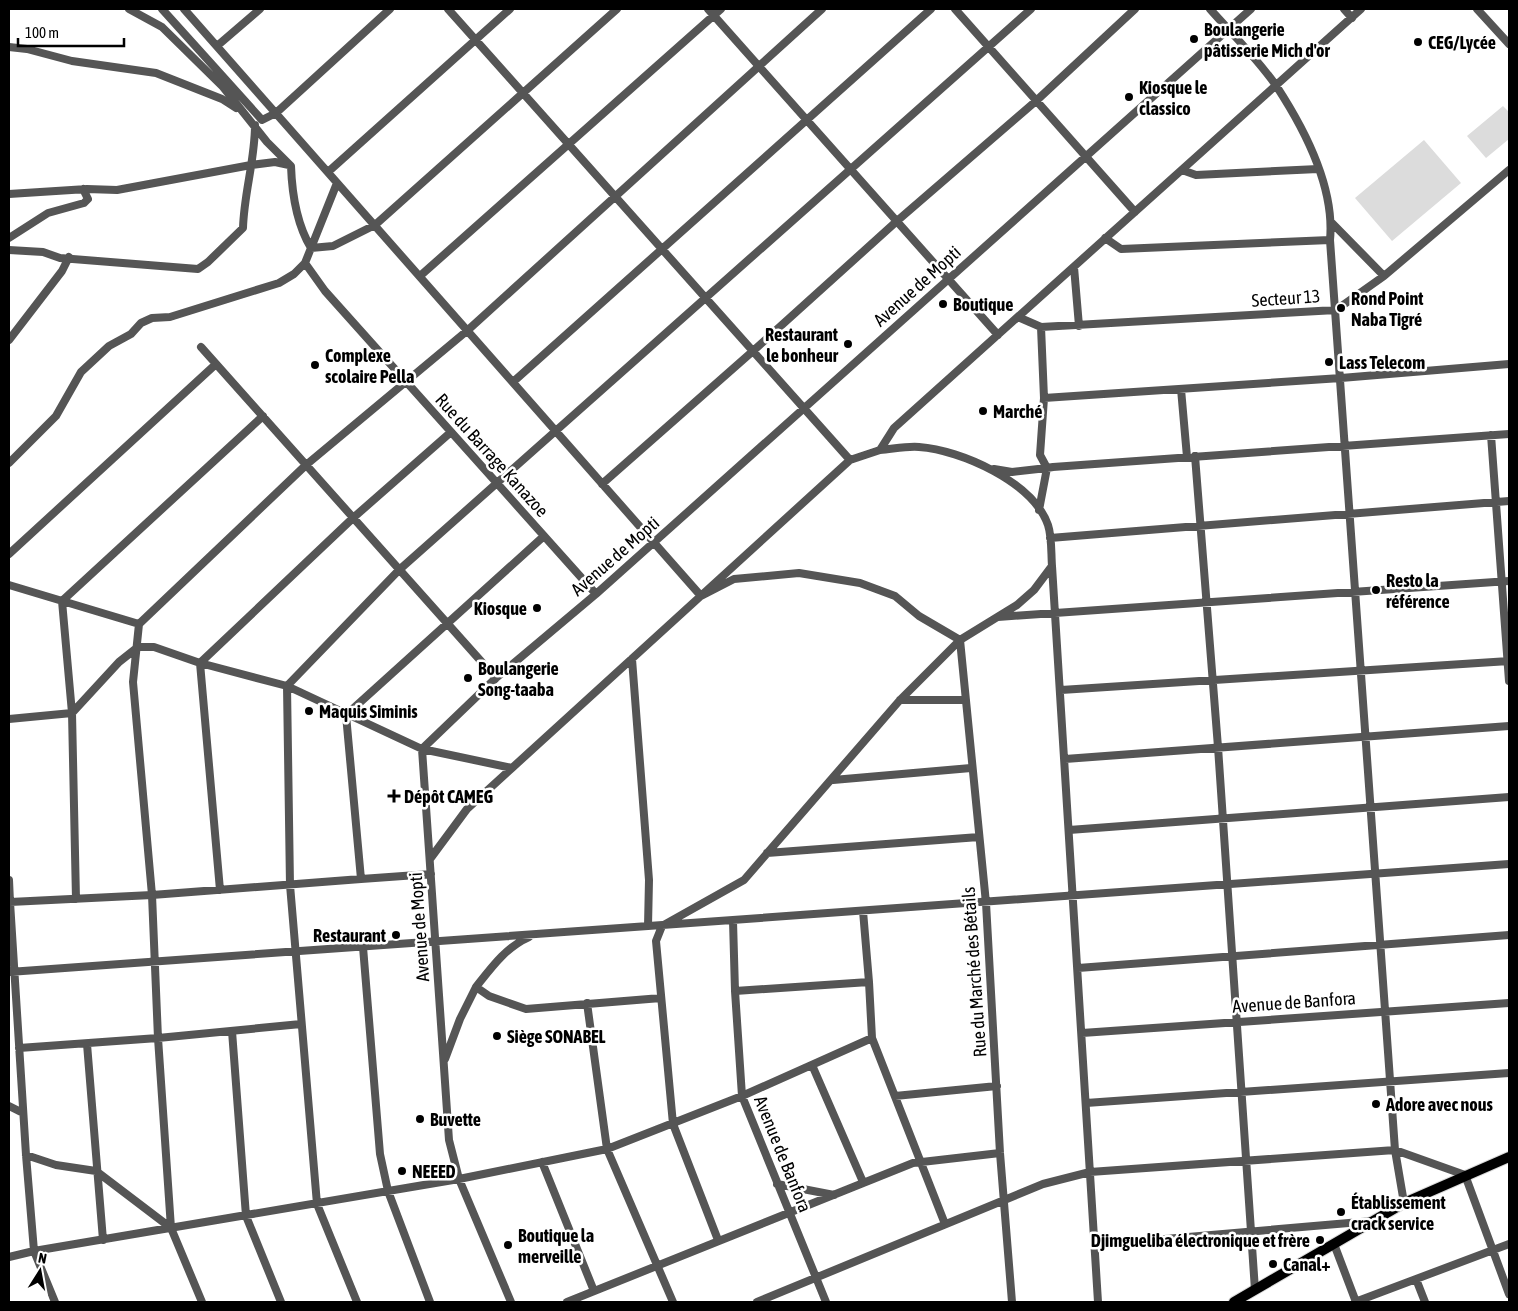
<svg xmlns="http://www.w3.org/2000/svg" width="1518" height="1311" font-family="'Asap Condensed',sans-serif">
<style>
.green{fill:#dcdcdc}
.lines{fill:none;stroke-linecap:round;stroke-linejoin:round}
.major-casing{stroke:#dbdbdb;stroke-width:12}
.minor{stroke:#555;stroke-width:8}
.major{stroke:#000;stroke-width:10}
.poi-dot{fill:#000;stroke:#fff;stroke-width:2}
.labels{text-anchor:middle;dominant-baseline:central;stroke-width:5;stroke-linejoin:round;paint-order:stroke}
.poi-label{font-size:18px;font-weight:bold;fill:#000;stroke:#fff;text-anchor:start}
.street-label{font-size:18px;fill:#000;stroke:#fff}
</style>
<rect width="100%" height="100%" fill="#fff"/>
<!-- green -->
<path class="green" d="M1503 106 1509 112V139L1486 158 1467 136Z
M1424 140 1461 183 1392 241 1355 198Z"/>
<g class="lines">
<!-- major casing -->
<g class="major-casing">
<path id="major" d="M1234 1302 1404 1203 1509 1157"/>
</g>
<!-- minor -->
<path class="minor" d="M129 9 162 27 223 87 267 142 291 166C292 194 296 223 311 248
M162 9 262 120 276 113 390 9
M184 9 701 596 734 579 799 573 860 583 895 596 919 616 960 640 986 903 1000 1153 1012 1302
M448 9 850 460
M708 9 998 335
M955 9 1135 212
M1210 9C1232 34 1258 59 1277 87 1305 130 1335 187 1330 240L1395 1150 1404 1203
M1344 9 1352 18
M1477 9 1509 44
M217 46 260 9
M9 47 27 49 72 61 156 73 222 99 236 108
M1182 170 1196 175 1318 169
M328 172 510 9
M9 194 87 189 117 190 251 165 275 162 289 165
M1332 223 1384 276
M9 238 48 213 84 203 88 199 83 189
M1105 238 1121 249 1330 240
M311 248 333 246 375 225 617 9
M9 250 43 252 60 258 198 269 208 262 243 228C244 193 255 160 255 125
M305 263 325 291 596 594
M1074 267 1079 326
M420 276 721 9
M1018 317 1041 327 1336 310 1384 276 1509 170
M1041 327 1044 398 1341 378 1509 364
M9 340 62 271 69 257
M201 347 496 678
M513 382 931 9
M1181 389 1187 457
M1491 435 1509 681
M1195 456 1218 747 1255 1290
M9 463 56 416 81 372 109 346 131 334 141 323 152 318 170 317 279 283 294 274 305 263 337 183
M994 469 1012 472 1047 468 1040 455 1044 398
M602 484 753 351 897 221 1036 101 1135 9
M1039 510 1047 468 1053 467 1509 434
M1050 538 1509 501
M9 554 216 364
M1052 566 1098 1302
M9 585 139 624
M998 617 1509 581
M632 659 649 880 648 926
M1061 690 1509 661
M900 700H966
M9 719 72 713 119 662 138 647H154L200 663 287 686 422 749 512 768 850 460 880 450
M1065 759 1509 726
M833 780 971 768
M1069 830 1509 797
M767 853 979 837
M430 859 467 809 512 768
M431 874 361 879 346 715 544 536
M9 880 10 902
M220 890 200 663 353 518 451 432
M76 899 72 713 62 601 263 416
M733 921 735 991 742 1096 826 1302
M529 937C506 947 491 968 476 987L489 996 526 1009 661 998
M363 947 380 1154 388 1191 430 1302
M1078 968 1509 935
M9 972 1509 864
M869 982 872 1038 945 1224
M735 991 869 982 863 911
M587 1003 607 1149 673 1302
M232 1031 246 1216 281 1302
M1082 1033 1509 1003
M87 1044 103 1240
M19 1048 158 1038 301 1024
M445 1059 460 1019 476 987
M812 1065 863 1182
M895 1096 997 1086
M1086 1103 1509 1073
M9 1106 23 1113
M26 1155 56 1165 96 1171 171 1228
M542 1162 594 1291
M777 1184 834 1195
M718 1240 673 1124 656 941 662 926 744 880 900 700 960 640 1017 605 1034 590 1052 566C1051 553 1052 537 1048 525 1033 482 961 450 919 447 906 446 893 449 880 450L894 428 1361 9
M1334 1244 1356 1302
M1095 1245 1372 1221
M9 1257 34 1251 459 1179 607 1149 742 1096 872 1038
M1416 1279 1425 1302
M55 1302 34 1251 26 1155 10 902 152 895 133 682 139 624 306 465 468 330 822 9
M202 1302 171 1228 158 1038 152 895 361 879
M357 1302 317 1204 290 885 287 686 399 570 1031 9
M511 1302 459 1179 449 1140 422 749 496 678 596 594 1251 9
M567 1302 913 1163 1000 1153
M757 1302 1043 1184 1090 1172 1395 1150 1465 1175 1509 1294
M1355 1302 1509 1244"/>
<!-- major -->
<use href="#major" class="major"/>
</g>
<!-- markers -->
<g class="poi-dot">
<circle cx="1194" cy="39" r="5"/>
<circle cx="1418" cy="42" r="5"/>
<circle cx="1129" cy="97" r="5"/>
<circle cx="943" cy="304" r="5"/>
<circle cx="1341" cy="308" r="5"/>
<circle cx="848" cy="344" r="5"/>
<circle cx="1329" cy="362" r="5"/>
<circle cx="315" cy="365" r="5"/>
<circle cx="983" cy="411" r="5"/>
<circle cx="1376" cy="590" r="5"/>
<circle cx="537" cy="608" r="5"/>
<circle cx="468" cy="678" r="5"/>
<circle cx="309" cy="711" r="5"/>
<path d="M391.5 788.5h5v5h5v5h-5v5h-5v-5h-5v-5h5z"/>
<circle cx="396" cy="935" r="5"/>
<circle cx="497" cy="1036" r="5"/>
<circle cx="1376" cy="1104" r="5"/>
<circle cx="420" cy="1119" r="5"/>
<circle cx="402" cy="1171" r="5"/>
<circle cx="1341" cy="1212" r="5"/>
<circle cx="1320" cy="1240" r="5"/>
<circle cx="508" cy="1245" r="5"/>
<circle cx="1273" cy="1264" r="5"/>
</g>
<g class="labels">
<!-- poi labels -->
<g class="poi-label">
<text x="1204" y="29">Boulangerie<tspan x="1204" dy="21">pâtisserie Mich d'or</tspan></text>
<text x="1428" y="42">CEG/Lycée</text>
<text x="1139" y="87">Kiosque le<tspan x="1139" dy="21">classico</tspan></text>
<text x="1351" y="298">Rond Point<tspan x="1351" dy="21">Naba Tigré</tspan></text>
<text x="953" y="304">Boutique</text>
<text x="838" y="334" text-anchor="end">Restaurant<tspan x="838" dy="21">le bonheur</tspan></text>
<text x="325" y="355">Complexe<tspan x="325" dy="21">scolaire Pella</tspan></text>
<text x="1339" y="362">Lass Telecom</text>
<text x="993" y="411">Marché</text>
<text x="1386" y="580">Resto la<tspan x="1386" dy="21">référence</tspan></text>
<text x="527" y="608" text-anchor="end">Kiosque</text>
<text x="478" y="668">Boulangerie<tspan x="478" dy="21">Song-taaba</tspan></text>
<text x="319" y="711">Maquis Siminis</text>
<text x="404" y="796">Dépôt CAMEG</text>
<text x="386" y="935" text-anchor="end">Restaurant</text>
<text x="507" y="1036">Siège SONABEL</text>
<text x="1386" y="1104">Adore avec nous</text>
<text x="430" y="1119">Buvette</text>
<text x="412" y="1171">NEEED</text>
<text x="1351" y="1202">Établissement<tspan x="1351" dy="21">crack service</tspan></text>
<text x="518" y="1235">Boutique la<tspan x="518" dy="21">merveille</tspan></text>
<text x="1310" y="1240" text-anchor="end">Djimgueliba électronique et frère</text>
<text x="1283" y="1264">Canal+</text>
</g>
<!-- street labels -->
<g class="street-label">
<text transform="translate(917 286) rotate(-42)">Avenue de Mopti</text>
<text transform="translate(1286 298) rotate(-4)">Secteur 13</text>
<text transform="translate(492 455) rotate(48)">Rue du Barrage Kanazoe</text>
<text transform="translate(615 556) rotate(-41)">Avenue de Mopti</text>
<text transform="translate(419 927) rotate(-94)">Avenue de Mopti</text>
<text transform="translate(974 972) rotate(-94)">Rue du Marché des Bétails</text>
<text transform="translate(1294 1002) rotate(-4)">Avenue de Banfora</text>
<text transform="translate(783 1154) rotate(68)">Avenue de Banfora</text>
</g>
</g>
<!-- border -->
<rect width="1518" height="1311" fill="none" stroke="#000000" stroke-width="20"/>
<!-- north arrow -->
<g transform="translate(40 1271) rotate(11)" stroke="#ffffff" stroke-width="4" paint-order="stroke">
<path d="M0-4L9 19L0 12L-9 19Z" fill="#000000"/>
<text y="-8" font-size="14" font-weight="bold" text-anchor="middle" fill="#000000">N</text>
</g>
<!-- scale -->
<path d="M18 38v8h106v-8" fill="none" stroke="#000000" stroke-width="2.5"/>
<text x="25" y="38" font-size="15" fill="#000000" stroke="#ffffff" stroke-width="4" paint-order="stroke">100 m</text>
</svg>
